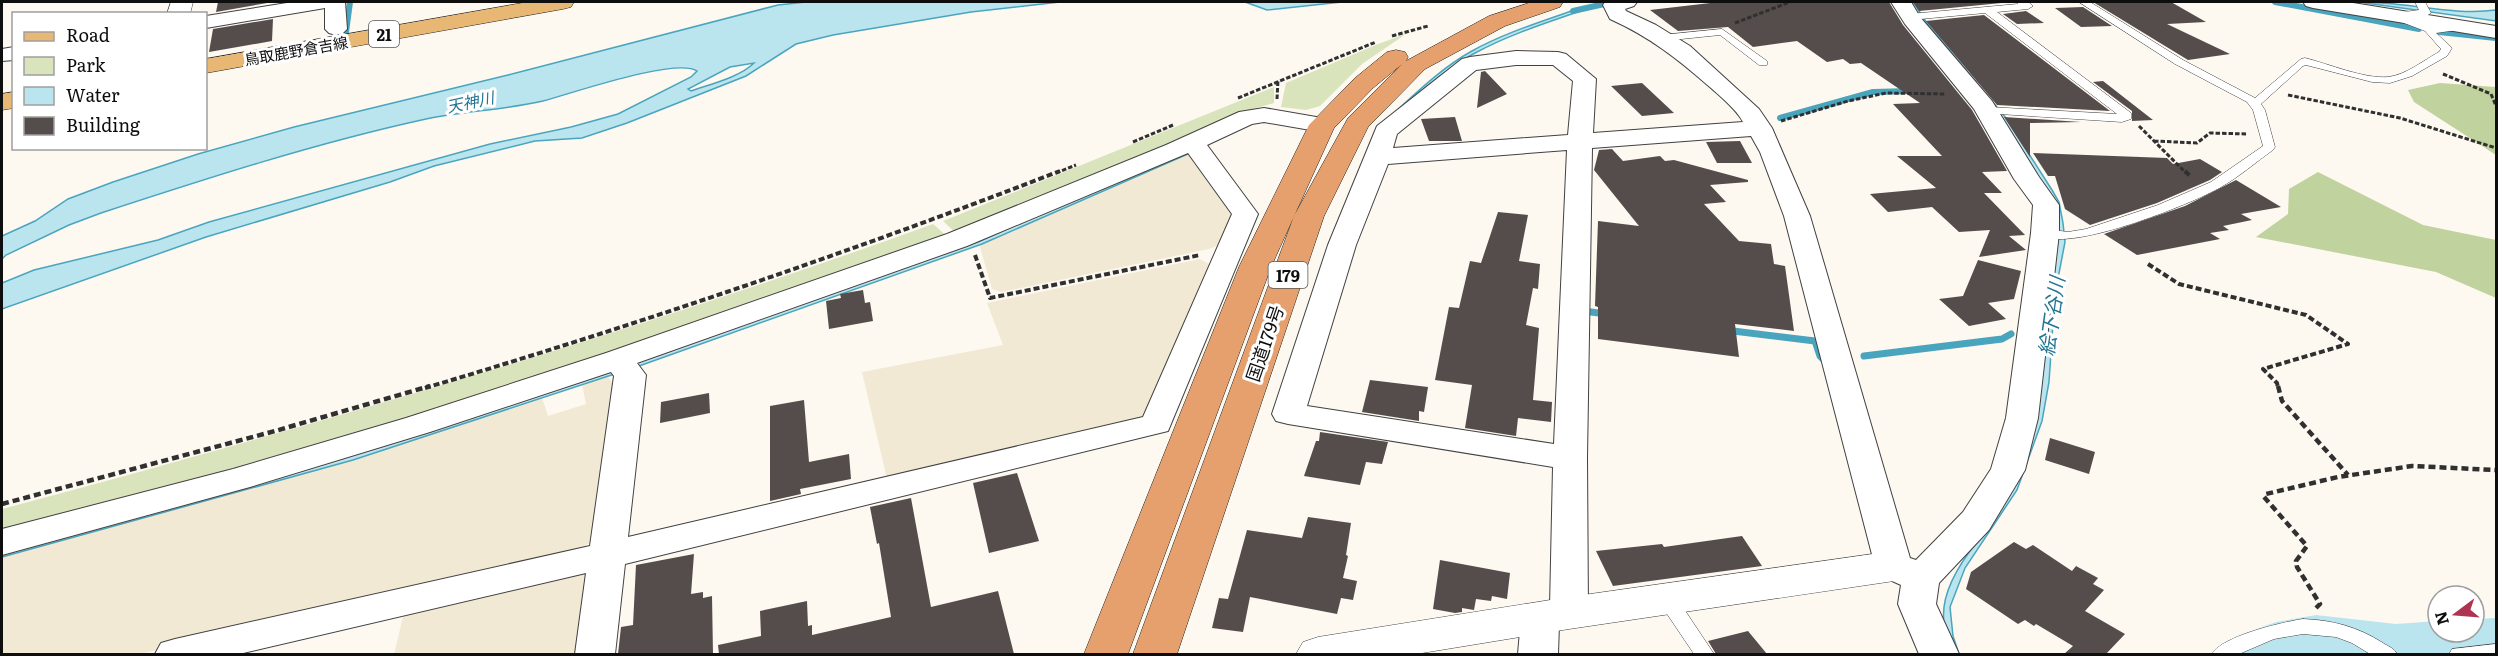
<svg xmlns="http://www.w3.org/2000/svg" width="2498" height="656" font-family="Literata,'Noto Sans JP',serif">
<style>
.farmland{fill:#f1e9d3}
.green{fill:#d9e4bd}
.forest{fill:#c0d39e}
.water{fill:#bae5ef;stroke:#49a5be;stroke-width:1.5;fill-rule:evenodd}
.lines{fill:none;stroke-linecap:round;stroke-linejoin:round}
.stream-far1{stroke:#49a5be;stroke-width:6}
.stream{stroke:#49a5be;stroke-width:7}
.river{fill:#bae5ef;fill-rule:evenodd}
.building{fill:#554d4b}
.service-casing{stroke:#414141;stroke-width:1}
.minor-casing{stroke:#414141;stroke-width:2}
.tertiary-casing{stroke:#414141;stroke-width:1}
.primary-casing{stroke:#1f1f1f;stroke-width:1}
.trunk-casing{stroke:#1f1f1f;stroke-width:1}
.path-far2{stroke:#303030;stroke-width:3;stroke-dasharray:4.5 2;stroke-linecap:butt}
.path-far1{stroke:#303030;stroke-width:4;stroke-dasharray:6 3;stroke-linecap:butt}
.path{stroke:#303030;stroke-width:4.5;stroke-dasharray:7 4;stroke-linecap:butt}
.service{fill:#fff;fill-rule:evenodd}
.minor{fill:#fff;fill-rule:evenodd}
.tertiary{fill:#fff;fill-rule:evenodd}
.primary{fill:#e9b774;fill-rule:evenodd}
.trunk{fill:#e6a06e;fill-rule:evenodd}
.labels{text-anchor:middle;dominant-baseline:central;stroke-width:6;stroke-linejoin:round;paint-order:stroke}
.far-street-label{font-size:15px;fill:#0e0e0e;stroke:#fff}
.shield{fill:#fff;stroke:#565656;stroke-width:1.5}
.shield-label{font-size:16px;font-weight:bold;fill:#0e0e0e}
.far-water-label{font-size:16px;font-style:italic;fill:#257692;stroke:#fff}
.street-label{font-size:18px;fill:#0e0e0e;stroke:#fff}
.water-label{font-size:20px;font-style:italic;fill:#257692;stroke:#fff}
</style>
<rect width="100%" height="100%" fill="#fdf8f0"/>
<!-- farmland -->
<path class="farmland" d="M1183 151 1193 156 1240 218 1227 242 1209 249 1001 292 992 289 980 247 985 236Z
M1200 259 1218 269 1144 419 887 479 862 372 1003 345 987 303Z
M599 372 610 379 618 395 598 537 575 553 140 654H2V550L162 507 540 392 548 416 586 404 581 379Z
M580 573 591 576 582 654H394L404 613Z"/>
<!-- green -->
<path class="green" d="M1406 34 1362 64 1320 106 1306 110 1281 107 1286 83 1378 44Z
M1274 87V103L1250 110 958 235 943 221Z
M933 224 949 238 616 353 227 474 2 534V509C315 425 627 335 933 224Z"/>
<!-- forest -->
<path class="forest" d="M2440 83 2496 87V155L2414 102 2408 90Z
M2318 172 2423 225 2496 240V298L2436 272 2256 237 2288 214 2289 189Z"/>
<!-- water -->
<path class="water" d="M806 2H1060L971 12 833 35 796 44 746 76 627 123 582 138 535 141 434 166 390 182 206 237 2 309V283L34 270 158 240 209 222 490 144 571 127 618 114 691 77 697 71C676 57 570 94 543 101 504 110 464 111 426 119 316 143 208 178 101 213L69 225 6 255 2 259V236L35 221 68 199 113 182 198 154 294 127 508 75 778 5ZM754 63C740 77 711 84 691 91L688 89 730 67Z
M1245 2H1342L1267 10Z
M1907 2H1913L1927 23 2006 118 2052 190 2059 202 2063 223 2065 242 2055 294 2049 382 2042 421 2017 490 1965 568 1950 607 1953 636 1959 654H1954C1951 644 1946 633 1944 623 1940 594 1960 563 1977 542L2057 237Z
M2358 2C2404 1 2450 16 2496 10V21Z
M1580 8 1586 9C1549 22 1510 34 1475 53 1445 69 1419 93 1393 114 1418 91 1443 67 1472 51 1506 32 1544 21 1580 8Z
M1182 151 1188 154 982 244 639 366 353 460 2 557V552L285 474 578 381 978 242Z
M2303 636 2347 641 2348 646 2307 641 2263 654H2251Z
M2496 639V643L2393 649 2391 646Z"/>
<g class="lines">
<!-- stream-far1 -->
<path class="stream-far1" d="M2275 2 2419 29
M1573 11 1613 2
M346 32 350 2
M2439 32 2496 38
M1780 118 1873 92 1910 91"/>
<!-- stream -->
<path class="stream" d="M1591 312 1606 314
M1725 330 1815 341 1820 356 1825 361
M1864 356 2002 339 2011 334"/>
<!-- river -->
<path class="river" d="M2316 615 2396 624 2438 621V632H2474V619L2496 618V654H2226L2235 637 2276 622Z"/>
</g>
<!-- building -->
<path class="building" d="M218 2H273L216 12Z
M1719 2H1889L1903 25 1972 110 2007 171 1982 172 2002 193H1984L2025 235 2009 236 2026 250 1979 257 1990 230 1959 232 1932 207 1888 212 1870 194 1936 188 1897 156H1942L1893 104 1920 103 1861 63 1850 64 1843 59 1827 62 1797 41 1753 47 1728 27 1678 31 1650 10Z
M1913 2H2012L1919 11Z
M2093 2H2171L2206 22 2167 24 2230 54 2188 60Z
M2083 7 2112 26 2081 27 2055 8Z
M2026 11 2044 23 2017 24 2003 14Z
M1984 15 2110 111 1997 105 1926 21Z
M273 19 272 41 209 52 213 29Z
M1485 71 1507 94 1477 108 1481 72Z
M2103 81 2153 120 2132 121V111L2093 82Z
M1642 83 1674 113 1642 116 1611 86Z
M1455 117 1462 141H1429L1421 119Z
M2004 117 2081 122 2030 123V157Z
M1740 141 1752 163H1717L1706 142Z
M1612 149 1623 161 1660 156 1665 161 1674 160 1748 180V182L1710 185 1726 202 1704 204 1739 241 1771 244 1774 264 1785 266 1794 331 1735 324 1739 357 1598 339V307L1595 306 1598 221 1639 226 1594 170 1599 150Z
M2033 153 2167 158 2173 164 2200 159 2222 172 2210 180 2157 203 2090 225 2065 209 2055 176H2048Z
M2236 180 2281 207 2241 214 2252 220 2223 226 2229 230 2210 233 2220 239 2137 255 2104 234 2185 206Z
M1498 212 1528 215 1519 261 1540 264 1538 289 1533 288 1526 325 1539 328 1533 400 1552 402 1551 422 1518 418 1516 436 1465 428 1472 385 1435 380 1449 307 1459 308 1470 261 1481 263Z
M1978 260 2021 271 2014 299 1988 303 2006 319 1969 326 1939 299 1963 296Z
M863 290 865 303 870 302 873 321 829 329 826 301 841 298 840 294Z
M1370 380 1428 387 1424 412 1419 411V421L1362 412Z
M709 393 710 413 660 423 661 402Z
M804 400 809 462 849 454 851 479 800 489 801 494 770 501V406Z
M1320 432 1388 442 1382 464 1366 462 1360 485 1304 476 1316 441H1319Z
M2050 438 2095 452 2089 474 2045 460Z
M1017 473 1039 541 989 553 973 483Z
M911 498 931 607 998 591 1014 654H719L718 645 761 636 760 611 807 601 808 626 812 625V635L891 617 879 543 877 544 870 507Z
M1308 517 1351 523 1346 555 1348 556 1343 578 1357 581 1353 600 1341 598 1337 614 1250 597 1243 632 1212 628 1219 598 1228 599 1247 530 1302 538Z
M1742 536 1762 566 1613 586 1596 551 1662 544 1664 547Z
M2014 542 2026 549 2033 545 2072 571 2076 566 2098 578 2093 584 2104 590 2085 611 2125 634 2106 654H2064L2073 646 2036 624 2034 626 2025 620 2018 624 1966 589 1971 572Z
M694 554 691 594 703 592V598L712 596 713 654H618L621 627 633 625 636 565Z
M1440 560 1510 573 1507 599 1492 596 1491 601 1476 599 1474 610 1462 608V612L1455 613 1433 609Z
M1748 631 1767 654H1716L1708 641Z"/>
<g class="lines">
<!-- service casing -->
<g class="service-casing">
<path id="service" d="M2017 2H2028L2033 6 2028 9 1997 12 2131 113V119L2122 122 1984 113V109L1988 107 2117 114 1985 13 1910 20 1905 17 1910 14 2018 4Z
M2079 2H2090L2183 60 2255 98 2301 59 2305 58C2329 64 2364 79 2388 77 2406 75 2424 60 2439 52L2441 49 2425 31 2386 16 2391 13 2399 15 2404 12 2419 10 2415 2H2425L2431 13 2426 16 2406 18 2432 27 2457 24 2462 27 2457 30 2436 33 2452 48 2447 56 2412 76 2390 83 2372 82 2306 65 2303 66 2261 104 2265 110 2275 147 2273 150C2256 162 2239 177 2221 187 2194 203 2061 257 2038 233L2045 229 2068 232 2086 229 2158 205 2211 182 2263 146 2253 110 2247 102 2175 64Z
M1722 29 1767 61V65H1759L1720 35 1662 41 1657 38 1662 35Z
M1667 592 1674 594 1714 654H1694L1657 599 1660 594Z
M2303 619C2333 620 2358 627 2383 643 2389 647 2394 648 2397 654H2370L2352 643 2336 637 2303 634 2274 639 2239 654H2212C2222 636 2283 622 2303 619Z
M2496 644V654H2449L2452 649Z"/>
</g>
<!-- minor casing -->
<g class="minor-casing">
<path id="minor" d="M293 2H345L347 29 343 33 336 35 329 33 325 29V8L206 28V16Z
M1605 2H1637L1634 6 1625 9 1626 11 1656 25 1690 46 1759 109 1772 128 1810 216 1910 558 1916 560 1963 512 1991 469 2006 418 2031 233 2033 205 2014 179 1974 109 1905 24 1891 2H1911L1920 17 1992 101 2039 177 2059 205V233L2038 418 2025 470 1989 530 1939 583 1936 604 1959 654H1919L1898 604 1901 585 1881 576 1875 566 1784 216 1760 152 1751 136 1592 148 1587 458 1588 613 1583 623 1569 627 1559 624 1558 654H1518L1521 619 1526 609 1540 604 1550 607 1553 467 1288 424 1276 421 1272 414 1328 245 1377 126 1462 59 1470 57 1516 51 1558 52 1566 54 1596 79 1593 133 1743 122C1736 109 1722 98 1711 88 1678 59 1650 37 1610 19L1603 5ZM1516 65H1553L1573 81 1568 135 1393 148 1397 134 1476 70ZM1567 150 1554 444 1307 406 1356 245 1388 164Z
M2303 2H2347L2496 26V38L2313 8 2306 6Z
M14 47V60L2 61V49Z
M1264 108 1322 118 1330 120 1334 125 1330 130 1322 132 1264 122 1252 124 1207 145 1258 214 1168 431 625 564 615 654H575L586 573 239 654H155L161 643 175 639 590 546 614 376 611 372 430 432 250 487 2 555V529L233 469 406 418 606 353 947 234 1166 145 1239 112ZM1188 153 1232 214 1143 417 628 537 646 375 637 363 967 246Z"/>
</g>
<!-- tertiary casing -->
<g class="tertiary-casing">
<path id="tertiary" d="M171 2H193L190 14H167Z
M1894 551 1908 556 1914 566 1908 576 1894 581 1569 629 1416 654H1296L1303 642 1318 637 1569 597Z"/>
</g>
<!-- primary casing -->
<g class="primary-casing">
<path id="primary" d="M528 2H574L571 7 563 9 206 73V59Z
M14 92V108L2 110V94Z"/>
</g>
<!-- trunk casing -->
<g class="trunk-casing">
<path id="trunk" d="M1532 2H1563L1560 7 1505 26 1425 69 1368 127 1324 216 1177 654H1133L1294 216 1348 118 1402 64 1373 88 1334 128 1271 267 1128 654H1084L1239 267 1309 125 1355 78 1387 52 1396 50 1405 52 1408 57 1406 61 1489 16Z"/>
</g>
<!-- path-far2 -->
<path class="path-far2" d="M1735 23 1790 2
M1392 36 1428 26
M2443 74 2491 94 2496 106
M2288 95 2400 118 2496 148
M1238 98 1376 42
M1277 99 1278 80
M1781 121 1848 101 1886 93 1946 94
M2139 126 2186 173
M2154 141 2197 143 2210 133 2247 134
M1133 142 1173 125
M1056 173 1076 165"/>
<!-- path-far1 -->
<path class="path-far1" d="M2185 171 2191 177
M975 255 990 298 1200 255
M2148 264 2179 284 2306 315 2348 344 2263 369 2277 383 2278 388
M425 388C640 324 851 252 1060 171"/>
<!-- path -->
<path class="path" d="M2278 386 2282 401 2348 475
M2 504 275 431 430 386
M2316 608 2320 604 2297 567 2296 561 2307 546 2264 497 2266 494 2338 477 2412 466 2496 470"/>
<!-- service -->
<use href="#service" class="service"/>
<!-- minor -->
<use href="#minor" class="minor"/>
<!-- tertiary -->
<use href="#tertiary" class="tertiary"/>
<!-- primary -->
<use href="#primary" class="primary"/>
<!-- trunk -->
<use href="#trunk" class="trunk"/>
</g>
<g class="labels">
<!-- far-street labels -->
<g class="far-street-label">
<text transform="translate(296 50) rotate(-10)">鳥取鹿野倉吉線</text>
</g>
<!-- shield labels -->
<g class="shield">
<rect x="369" y="21" width="30" height="26" rx="4.5"/>
<rect x="1268.5" y="262" width="39" height="26" rx="4.5"/>
</g>
<g class="shield-label">
<text x="384" y="34">21</text>
<text x="1288" y="275">179</text>
</g>
<!-- far-water labels -->
<g class="far-water-label">
<text transform="translate(470 101) rotate(-12)">天神川</text>
</g>
<!-- street labels -->
<g class="street-label">
<text transform="translate(1264 343) rotate(-71)">国道179号</text>
</g>
<!-- water labels -->
<g class="water-label">
<text transform="translate(2050 316) rotate(-82)">絵下谷川</text>
</g>
</g>
<!-- border -->
<rect width="2498" height="656" fill="none" stroke="#0e0e0e" stroke-width="6"/>
<!-- legend -->
<rect x="12" y="12" width="195" height="138" fill="#ffffff" stroke="#9f9f9f" stroke-width="1.5"/>
<rect x="24" y="32" width="30" height="9" fill="#e9b774" stroke="#9f9f9f" stroke-width="1.5"/>
<text x="66" y="42" font-size="18" fill="#0e0e0e">Road</text>
<rect x="24" y="57" width="30" height="18" fill="#d9e4bd" stroke="#9f9f9f" stroke-width="1.5"/>
<text x="66" y="72" font-size="18" fill="#0e0e0e">Park</text>
<rect x="24" y="87" width="30" height="18" fill="#bae5ef" stroke="#9f9f9f" stroke-width="1.5"/>
<text x="66" y="102" font-size="18" fill="#0e0e0e">Water</text>
<rect x="24" y="117" width="30" height="18" fill="#554d4b" stroke="#9f9f9f" stroke-width="1.5"/>
<text x="66" y="132" font-size="18" fill="#0e0e0e">Building</text>
<!-- north arrow -->
<g transform="translate(2456 614) rotate(254)"><circle r="28" fill="#ffffff" stroke="#9f9f9f" stroke-width="1.5"/>
<path d="M0-4.5L10 22L0 15L-10 22Z" fill="#ae3552"/>
<text y="-9" font-size="16" font-weight="bold" text-anchor="middle" fill="#0e0e0e">N</text>
</g>
</svg>
